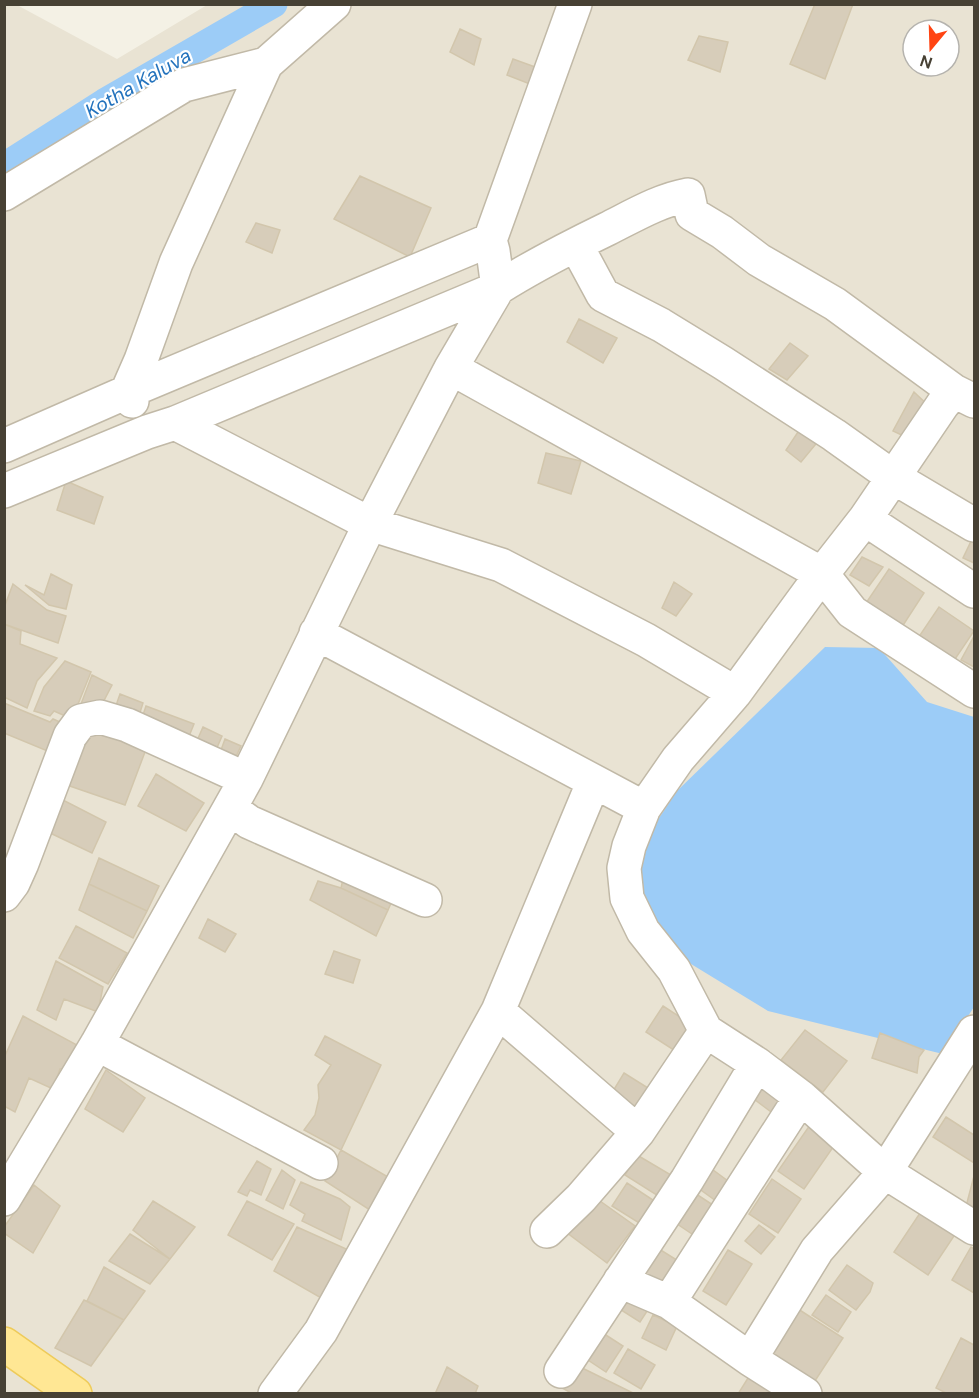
<svg xmlns="http://www.w3.org/2000/svg" width="979" height="1398" font-family="'DM Sans',sans-serif">
<style>
.residential{fill:#e9e3d3;fill-rule:evenodd}
.water{fill:#9cccf7}
.lines{fill:none;stroke-linecap:round;stroke-linejoin:round}
.canal{stroke:#9cccf7;stroke-width:27}
.building{fill:#d7cdba;stroke:#d2c6ac;stroke-width:1.5}
.minor-casing{stroke:#c1b9a7;stroke-width:36}
.major-casing{stroke:#eecb5a;stroke-width:36}
.minor{stroke:#fff;stroke-width:33}
.major{stroke:#ffe794;stroke-width:33}
.labels{text-anchor:middle;dominant-baseline:central;stroke-width:4.5;stroke-linejoin:round;paint-order:stroke}
.water-label{font-size:20px;font-style:italic;fill:#2473bd;stroke:#fff}
</style>
<rect width="100%" height="100%" fill="#f4f1e5"/>
<!-- residential -->
<path class="residential" d="M5 5H17L117 59 207 5H974V1393L5 1394ZM913 30H949V66H913Z"/>
<!-- water -->
<path class="water" d="M825 647 879 648 927 702 974 717V1007L943 1054 768 1011 673 953 638 907 631 860 677 791Z"/>
<g class="lines">
<!-- canal -->
<path class="canal" d="M4 166 104 102 274 4"/>
</g>
<!-- building -->
<path class="building" d="M815 4H853L825 79 790 64Z
M460 29 481 39 474 65 450 52Z
M699 36 728 42 720 72 688 60Z
M513 59 538 68 535 86 507 75Z
M360 176 431 208 410 257 334 219Z
M256 223 280 230 272 253 246 242Z
M579 319 617 338 603 363 567 342Z
M790 343 808 356 787 380 769 369Z
M914 392 931 408 910 439 893 431Z
M800 429 820 439 801 462 786 450Z
M546 453 581 461 571 494 538 483Z
M66 481 103 497 94 524 57 510Z
M974 535V563L963 558Z
M862 557 883 567 869 586 850 575Z
M889 569 924 593 900 630 864 606Z
M51 574 72 585 66 609 49 605 25 585 44 595Z
M674 582 692 594 676 616 662 608Z
M13 584 47 610 66 616 58 643 4 624V608Z
M939 607 974 631 951 665 916 641Z
M4 624 21 631 20 644 57 658 37 681 27 708 4 697Z
M973 638 974 639V667L961 660Z
M65 661 91 672 72 719 54 711 50 716 34 711 44 687Z
M92 675 112 685 98 712 81 704Z
M120 694 143 703 136 725 112 717Z
M4 703 50 722 53 719 62 723 50 752 4 733Z
M146 706 194 724 185 746 139 727Z
M88 724 148 744 125 805 61 783Z
M203 727 222 736 212 759 193 750Z
M225 739 241 746 231 767 217 761Z
M156 774 204 803 186 831 138 806Z
M57 797 106 822 92 853 46 831Z
M99 858 159 886 147 911 89 884Z
M345 870 395 894 388 910 341 888Z
M318 881 341 888 388 910 376 936 310 900Z
M89 884 147 911 133 938 79 910Z
M208 919 236 934 225 952 199 938Z
M76 926 127 953 108 984 59 958Z
M334 951 360 960 353 983 325 974Z
M56 961 103 987 98 1012 64 999 56 1020 37 1010Z
M663 1006 700 1030 683 1056 646 1032Z
M23 1016 77 1045 70 1068 60 1069 53 1089 29 1078 15 1112 4 1106V1058Z
M805 1030 847 1061 823 1092 781 1060Z
M880 1033 924 1050 919 1057 917 1073 872 1058Z
M325 1036 381 1065 341 1150 304 1130 315 1115 319 1098 318 1085 331 1065 315 1055Z
M106 1070 145 1098 123 1132 85 1109Z
M624 1073 656 1093 641 1115 610 1096Z
M759 1075 797 1103 783 1121 746 1093Z
M946 1117 974 1135V1163L933 1137Z
M810 1125 836 1143 804 1189 778 1171Z
M341 1150 395 1181 373 1212 325 1181Z
M637 1155 676 1178 663 1199 625 1175Z
M257 1161 271 1169 261 1195 250 1190 247 1196 238 1192Z
M701 1161 736 1187 723 1206 687 1180Z
M282 1170 295 1180 283 1209 266 1200Z
M974 1176V1217L964 1214Z
M772 1179 801 1199 778 1233 749 1214Z
M301 1182 340 1199 350 1207 341 1240 302 1221 305 1214 290 1205Z
M627 1183 659 1204 644 1226 612 1206Z
M34 1185 60 1206 33 1253 4 1233V1227Z
M687 1188 716 1207 695 1236 667 1217Z
M593 1196 635 1226 607 1263 566 1232Z
M153 1201 195 1227 170 1259 133 1230Z
M247 1201 294 1224 272 1260 228 1235Z
M922 1210 956 1233 928 1275 894 1252Z
M759 1225 775 1237 761 1254 745 1241Z
M297 1227 362 1256 330 1303 274 1271Z
M130 1234 170 1259 150 1284 109 1261Z
M651 1244 680 1262 660 1294 631 1276Z
M971 1247 974 1249V1293L952 1280Z
M728 1250 752 1264 726 1305 703 1291Z
M847 1265 873 1283 870 1292 856 1310 829 1290Z
M104 1267 145 1291 124 1320 87 1301Z
M826 1295 851 1312 838 1332 812 1315Z
M84 1300 124 1320 91 1366 55 1348Z
M607 1301 653 1302 640 1322Z
M795 1307 843 1338 811 1387 763 1356Z
M653 1315 677 1326 666 1350 642 1338Z
M595 1328 623 1346 606 1372 579 1354Z
M961 1338 974 1345V1394H948L936 1388Z
M628 1349 655 1365 641 1389 614 1373Z
M574 1364 633 1393 573 1394 562 1388Z
M447 1367 478 1386 475 1394H435Z
M753 1370 788 1394H738Z"/>
<g class="lines">
<!-- minor casing -->
<g class="minor-casing">
<path id="minor" d="M4 194 184 85 266 64 334 4
M576 245 603 295 661 325 723 363 834 435 893 477 974 525
M451 368 822 574 852 612 974 691
M954 391 943 404 865 519 822 574 735 693 678 759 644 808 629 846 624 868 627 898 643 931 674 970 706 1031 757 1064 802 1098 885 1172 974 1228
M132 401 127 392 141 360 176 263 266 64
M175 423 370 524 501 565 646 640 735 693
M4 446 127 392 490 240
M4 491 147 432 175 423 498 288C533 266 570 247 607 229 633 216 660 200 688 195L692 214 722 232 759 260 835 304 954 391 974 401
M865 519 974 591
M316 633 644 808
M230 808 249 822 425 900
M4 895 13 883 22 863 70 736 81 721 100 717 127 725 246 779
M498 1011 638 1132
M97 1044 321 1163
M4 1199 97 1044 246 779 370 524 451 368 498 288 493 251 490 240 575 4
M547 1231 581 1198 638 1132 706 1031
M620 1281 669 1302 750 1359 805 1394
M669 1302 797 1103 802 1098
M750 1359 817 1250 885 1172 974 1032
M561 1371 687 1180 757 1064
M275 1394 321 1331 498 1011 593 783"/>
</g>
<!-- major casing -->
<g class="major-casing">
<path id="major" d="M4 1344 75 1394"/>
</g>
<!-- minor -->
<use href="#minor" class="minor"/>
<!-- major -->
<use href="#major" class="major"/>
</g>
<g class="labels">
<!-- water labels -->
<g class="water-label">
<text transform="translate(138 83) rotate(-30)">Kotha Kaluva</text>
</g>
</g>
<!-- border -->
<rect width="979" height="1398" fill="none" stroke="#474134" stroke-width="12"/>
<!-- north arrow -->
<g transform="translate(931 48) rotate(199)"><circle r="28" fill="#ffffff" stroke="#b5b3ae" stroke-width="1.5"/>
<path d="M0-4.5L10 22L0 15L-10 22Z" fill="#ff4412"/>
<text y="-9" font-size="16" font-weight="bold" text-anchor="middle" fill="#474134">N</text>
</g>
</svg>
